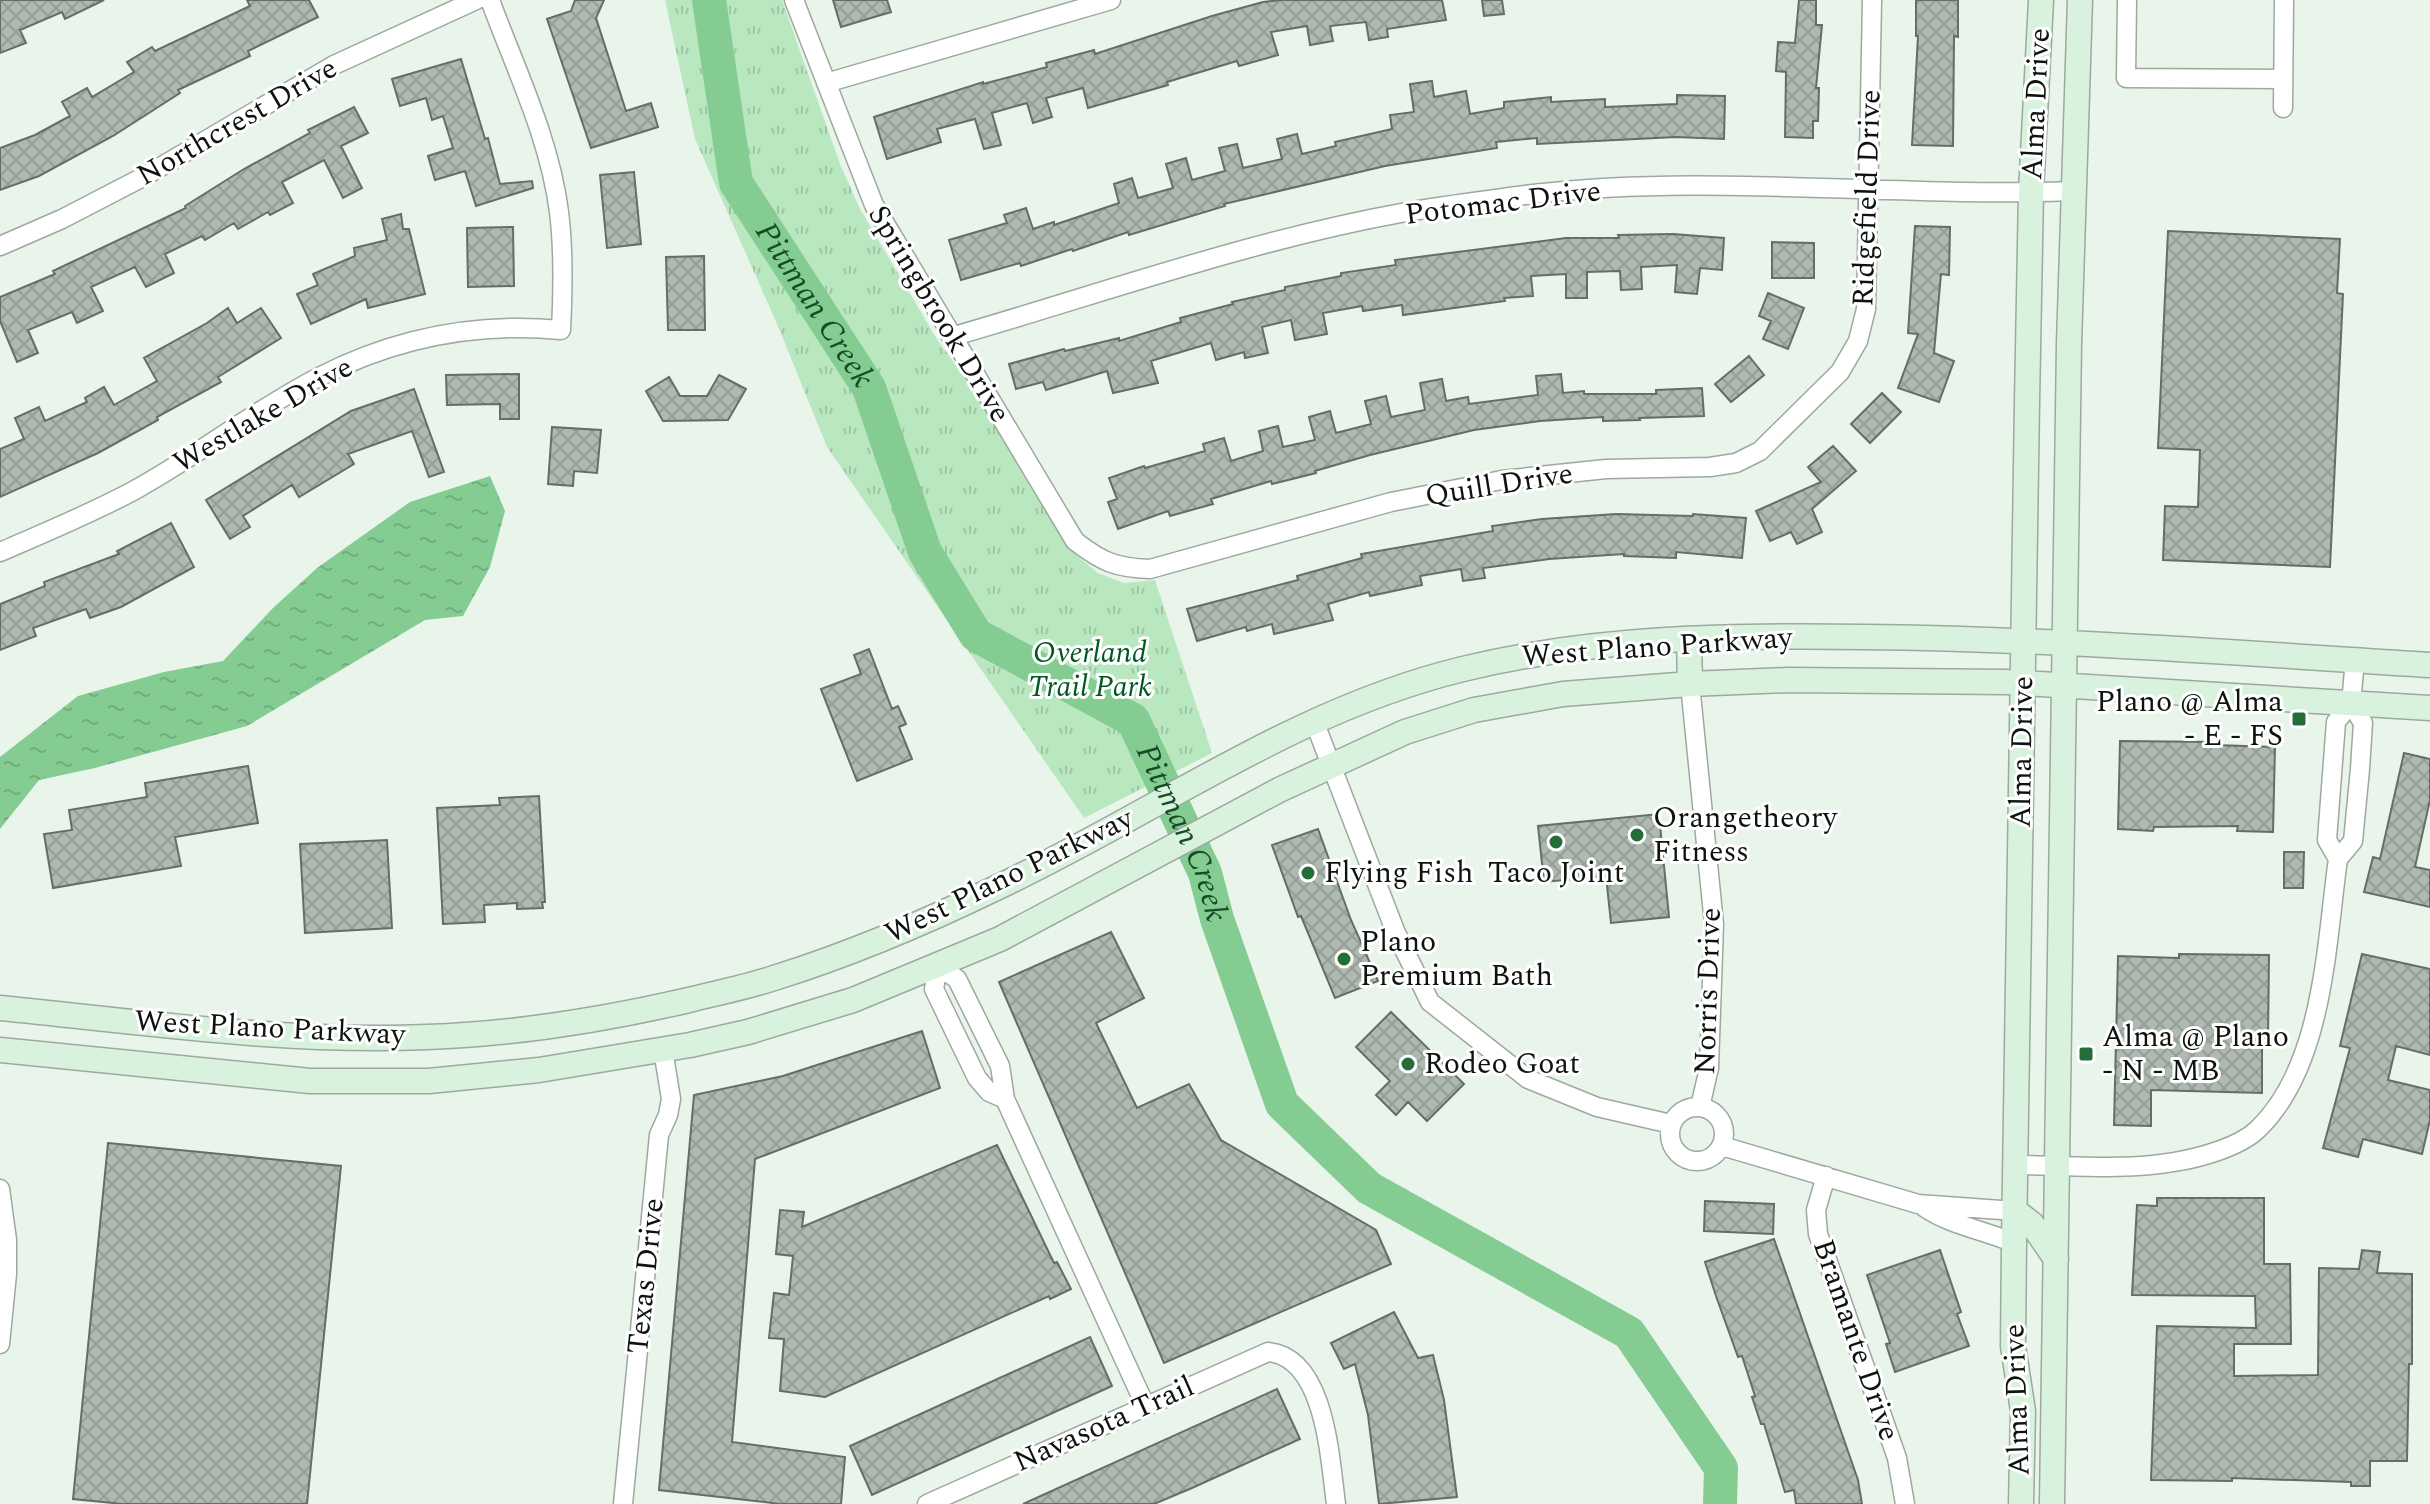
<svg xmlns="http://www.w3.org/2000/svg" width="2430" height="1504" font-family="Spectral,serif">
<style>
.grass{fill:url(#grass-tufts)}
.water{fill:url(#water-ripples)}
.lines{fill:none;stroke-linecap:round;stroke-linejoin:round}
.river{stroke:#84cc92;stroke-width:34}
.building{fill:url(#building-cross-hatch);stroke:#636e65;stroke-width:2}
.minor-casing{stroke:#9da89f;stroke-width:21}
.secondary-casing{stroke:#9da89f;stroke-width:27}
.minor{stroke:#fff;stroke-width:18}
.secondary{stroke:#d8f2dd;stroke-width:24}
.poi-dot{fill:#256c38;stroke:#fff;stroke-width:3}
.labels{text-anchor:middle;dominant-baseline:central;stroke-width:6;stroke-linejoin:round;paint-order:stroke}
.street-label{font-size:30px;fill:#0f1310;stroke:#fff}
.park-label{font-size:30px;font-style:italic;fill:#005823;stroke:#fff}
.poi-label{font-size:30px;fill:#0f1310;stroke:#fff;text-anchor:start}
.water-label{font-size:32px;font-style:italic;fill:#174b25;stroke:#fff}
</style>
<defs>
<pattern id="grass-tufts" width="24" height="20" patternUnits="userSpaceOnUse" patternTransform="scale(2)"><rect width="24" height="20" fill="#b9e7c0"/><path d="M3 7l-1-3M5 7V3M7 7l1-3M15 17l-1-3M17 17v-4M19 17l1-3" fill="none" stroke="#9ec5a4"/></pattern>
<pattern id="water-ripples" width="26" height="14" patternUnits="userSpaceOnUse" patternTransform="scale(2)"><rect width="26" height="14" fill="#84cc92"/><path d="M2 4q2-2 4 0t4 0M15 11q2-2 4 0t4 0" fill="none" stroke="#71ae7d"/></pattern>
<pattern id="building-cross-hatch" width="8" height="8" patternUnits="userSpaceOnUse" patternTransform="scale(2)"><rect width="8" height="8" fill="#aeb9af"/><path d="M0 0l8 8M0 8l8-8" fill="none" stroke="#949e96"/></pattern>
</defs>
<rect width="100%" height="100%" fill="#e9f5eb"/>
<!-- grass -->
<path class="grass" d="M665 0H782L840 164 860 209 938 341 1024 456 1076 555 1098 573 1124 583 1155 580 1212 753 1084 818 827 447 778 326 695 139Z"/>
<!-- water -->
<path class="water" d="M490 476 505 511 490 567 463 616 425 620 247 726 95 768 39 780 0 829V757L78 696 164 672 223 661 273 608 317 568 410 502Z"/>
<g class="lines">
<!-- river -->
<path class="river" id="s1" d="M709 0 736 183 869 388 925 552 976 635 1133 720 1205 873 1217 919 1282 1104 1369 1188 1629 1333 1721 1468 1720 1504"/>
</g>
<!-- building -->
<path class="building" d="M0 0H104L65 19 62 12 20 30 26 43 0 53Z
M247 0H309L318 17 248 51 250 56 178 90 180 93 113 136 39 176 0 190V148L35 135 70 116 62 102 87 88 92 97 134 72 127 62 152 47 155 51 250 6Z
M575 0H604L596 18 626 111 651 103 658 127 591 148 547 19 571 11Z
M833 0H887L891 12 841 27Z
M1281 0H1442L1446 20 1387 29 1388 37 1369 40 1366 22 1330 26 1333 41 1310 45 1307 26 1271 32 1278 55 1239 66 1237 61 1167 82 1168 85 1088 108 1083 88 1046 98 1052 117 1033 123 1027 103 992 113 1001 145 984 149 975 119 937 129 941 142 887 159 874 117 983 82V84L1047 67 1046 63 1094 50 1095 54 1212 16 1263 2Z
M1482 0H1502L1504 14 1484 16Z
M1799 0H1816V25H1822L1816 88H1819L1818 121H1813V138L1785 137 1786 72 1776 71 1778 42 1795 43Z
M1916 0H1958V37L1954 36 1953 146 1912 145 1918 36H1916Z
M461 59 485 139 488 138 500 184 532 181 533 188 476 206 465 171 435 180 428 156 453 148 443 116 432 120 426 98 400 106 392 79Z
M1432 81 1434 97 1466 91 1470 114 1504 108V102L1551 97V102L1605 99V107L1677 104V95L1725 96 1724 139 1676 137 1537 144V138L1496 142 1497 148 1385 166 1224 204 1225 206 1129 235 1128 232 1073 251 1072 249 1021 266 1020 263 961 280 949 240 1007 223 1004 215 1026 208 1033 229 1054 222V225L1119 203 1114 184 1132 178 1138 198 1173 188 1166 164 1186 158 1192 180 1225 171 1219 148 1237 144 1243 168 1282 159 1277 139 1297 134 1302 154 1336 146 1335 142 1392 129 1390 115 1414 112 1410 84Z
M354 107 368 133 341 146 362 188 343 198 324 160 282 182 293 203 270 215 268 212 238 229 234 223 205 240 202 236 165 254 174 273 146 287 135 267 91 287 103 311 77 323 72 312 28 330 38 353 17 362 0 321V297L55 274 53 271 186 208 185 206 244 169 310 133 308 130Z
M634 172 641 244 607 248 600 175Z
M401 214 403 229H409L425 294 368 308 366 299 311 324 297 294 318 285 313 274 355 256 354 248 387 240 382 219Z
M1915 226 1950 227 1949 275 1941 274 1934 353 1954 361 1939 402 1898 388 1918 334 1908 333Z
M513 227 514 286 468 287 467 228Z
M2168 231 2340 239 2337 293 2343 294 2330 567 2163 560 2165 506 2198 507 2200 450 2158 448Z
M1673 234 1724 238 1722 270 1700 268 1697 294 1675 292 1677 265 1641 267 1642 289 1621 290 1620 271 1587 272V298H1566V274L1531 276 1533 296 1504 298 1505 301 1403 315 1402 305 1363 311 1362 306 1323 313 1327 334 1295 340 1291 320 1262 327 1268 353 1245 358 1244 352 1216 360 1211 343 1151 361 1158 383 1113 393 1107 371 1046 390 1043 382 1016 389 1009 364 1064 349 1065 351 1119 338V341L1181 322 1180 318 1233 304 1232 302 1285 290V287L1341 276V273L1396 265 1395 260 1566 238H1619L1618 235Z
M1772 242 1814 243V278H1772Z
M704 256 705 330H668L666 257Z
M1768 293 1804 308 1788 349 1763 339 1771 321 1759 316Z
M228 308 237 323 261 308 281 338 218 377 221 382 157 417 158 420 98 453 0 497V449L24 439 15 418 39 407 45 421 87 402 85 398 104 387 114 405 157 381 144 358 207 323Z
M1749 356 1764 375 1731 402 1715 384Z
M519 374V419H500V404L447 405 446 375Z
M1561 374 1563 393 1584 391V394H1656V390L1702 388 1704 416 1639 418 1640 420 1603 421V417L1540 421 1474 430 1370 455 1315 471 1316 473 1272 484 1271 481 1211 499 1213 504 1170 516 1168 511 1118 529 1108 502 1117 499 1109 478 1144 466 1145 468 1205 451 1203 444 1224 438 1231 461 1263 451 1259 431 1278 426 1283 447 1315 440 1309 417 1330 411 1336 433 1371 424 1365 401 1386 396 1391 417 1425 410 1420 383 1442 379 1446 401 1468 397 1469 404 1538 395 1536 376Z
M719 375 746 389 728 420 663 421 646 391 669 377 680 396H707Z
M414 389 444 472 429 477 412 431 348 454 354 464 299 497 292 485 243 516 250 527 230 539 206 500 351 411Z
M1882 393 1901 412 1870 443 1851 424Z
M552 427 601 430 597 473 574 471 573 486 548 484Z
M1833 446 1856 471 1812 509 1822 532 1797 544 1791 532 1770 541 1756 511 1821 482 1808 467Z
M1616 514 1693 516V514L1746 518 1742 558 1676 552V558L1624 556V554L1549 559 1483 568 1485 578 1463 581 1461 569 1420 576 1422 585 1370 596 1369 592 1328 604 1333 620 1274 634 1272 624 1247 631 1246 627 1197 641 1187 609 1298 580 1297 576 1362 558 1361 554 1493 531 1492 526 1542 519Z
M171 523 194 567 121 607 90 618 86 609 33 628 36 636 0 650V604L45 586 44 582 119 554 117 551Z
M869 649 892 709 898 706 906 724 899 727 912 759 857 781 821 689 861 674 854 655Z
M2120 741 2214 742V745L2275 747 2273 832 2237 831 2238 826 2154 827 2153 831 2118 829Z
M2404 753 2430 759V800L2415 867 2430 870V907L2364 892 2373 857 2380 859Z
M248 766 258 823 175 837 181 866 53 888 44 834 72 830 69 810 147 797 145 783Z
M539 796 545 902H542L543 908 517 909V903L484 905 485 922 443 924 437 808 500 805 499 798Z
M1659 814 1669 917 1611 923 1606 876 1544 882 1538 826Z
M1318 829 1351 920 1378 981 1335 998 1301 916 1298 917 1272 845Z
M387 840 392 928 305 933 300 844Z
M2284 852H2304L2303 888H2284Z
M1111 932 1144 998 1096 1023 1137 1108 1189 1084 1221 1140 1376 1230 1391 1264 1164 1363 999 982Z
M2179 954 2269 955 2268 1038H2262V1093L2151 1090V1126L2114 1125 2118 956 2179 958Z
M2362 954 2430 969V1055L2396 1046 2388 1080 2430 1090V1120L2422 1154 2363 1139 2358 1157 2323 1148 2350 1048 2340 1046Z
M1391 1012 1464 1084 1427 1121 1408 1102 1396 1115 1376 1095 1390 1081 1356 1047Z
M922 1031 940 1088 755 1159 732 1442 845 1457 841 1504H781L659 1490 694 1095 783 1076Z
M108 1143 341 1166 307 1504H123L73 1499Z
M997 1145 1054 1263 1057 1262 1071 1289 1050 1299 1049 1296 825 1397 780 1391 784 1339 769 1338 774 1293 789 1295 793 1256 776 1254 780 1210 804 1212 802 1227Z
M2157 1198H2264V1264H2290L2291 1344H2234V1376L2318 1375 2319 1268 2359 1269 2362 1250 2380 1252 2377 1273 2412 1274V1364H2409L2407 1461H2370V1486H2351V1482L2232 1478V1481L2151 1480 2157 1326 2256 1328 2255 1296 2132 1295 2137 1205 2157 1206Z
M1705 1201 1774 1204 1773 1234 1704 1231Z
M1774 1239 1858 1480 1862 1504H1796L1794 1490 1785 1492 1764 1424H1761L1752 1397 1755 1396 1742 1356 1738 1357 1716 1296 1705 1262Z
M1940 1250 1961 1312 1957 1314 1969 1346 1895 1372 1886 1344 1890 1343 1867 1275Z
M1394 1312 1418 1358 1433 1355 1444 1400 1457 1497 1379 1504 1368 1415 1355 1364 1344 1369 1331 1343Z
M1090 1337 1112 1386 872 1495 850 1446Z
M1277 1389 1300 1439 1192 1488 1154 1504H1023Z"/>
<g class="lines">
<!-- minor casing -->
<g class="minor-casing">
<path id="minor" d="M794 0 874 205 1075 541C1102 562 1116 568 1150 569L1391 502 1502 480 1606 469 1710 467 1736 463 1760 451 1840 372 1858 341 1866 309 1872 0
M2127 0 2126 78 2283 79
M826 83 1111 0
M2283 108 2284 0
M0 246 62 219 145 176 334 65 476 0
M951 337C1100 294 1248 241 1401 213 1445 205 1489 200 1533 194 1712 173 1893 198 2072 191
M0 552C44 533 90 514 133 491 197 456 255 410 319 377 395 338 477 322 561 330 563 290 564 251 559 212 550 139 515 68 490 0
M1690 684 1714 924 1709 1068 1700 1107
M2351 703 2363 723 2360 769 2353 841 2338 859 2327 840 2336 722Z
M2351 703 2355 660
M1314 721 1396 933 1430 1002 1528 1079 1597 1107 1671 1124
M1005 1099 989 1092 977 1078 934 989 938 966 957 979 1000 1066 1005 1099 1145 1405
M1670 1134a27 27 0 1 1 54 0a27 27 0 1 1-54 0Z
M1722 1146 1918 1204 2015 1211
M2016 1165C2068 1165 2123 1171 2174 1162 2199 1158 2240 1147 2258 1129 2324 1065 2326 944 2338 859
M1826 1176 1816 1210 1818 1234 1897 1458 1905 1504
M0 1189 7 1240V1274L0 1344
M1924 1207C1952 1226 1984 1230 2014 1243
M623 1504 659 1135 668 1115 671 1099 663 1050
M927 1504 1268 1352C1326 1357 1330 1461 1336 1504"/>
</g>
<!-- secondary casing -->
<g class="secondary-casing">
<path id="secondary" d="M1689 639 1690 684
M0 1008C142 1022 285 1043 427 1037 516 1034 603 1020 689 1000 717 993 747 987 774 978 851 954 924 923 996 888 1152 815 1293 710 1463 669 1593 637 1730 635 1864 637 2053 639 2241 653 2430 665
M0 1050 310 1081H429L539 1070 690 1045 748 1032 853 1000 1000 939 1279 790 1405 732 1474 710 1563 694 1690 684 1788 680 2006 682 2430 708
M2015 1211 2032 1224 2056 1259
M2021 1504 2023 1411 2013 1346 2014 1243 2027 402 2031 192 2041 0
M2052 1504 2069 344 2080 0"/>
</g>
<!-- minor -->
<use href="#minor" class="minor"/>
<!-- secondary -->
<use href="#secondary" class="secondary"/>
</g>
<!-- markers -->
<g class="poi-dot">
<rect x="2291" y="711" width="16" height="16" rx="4"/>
<circle cx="1637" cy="835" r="8"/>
<circle cx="1556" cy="842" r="8"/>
<circle cx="1308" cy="873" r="8"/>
<circle cx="1344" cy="959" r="8"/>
<rect x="2078" y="1046" width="16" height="16" rx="4"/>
<circle cx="1408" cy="1064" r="8"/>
</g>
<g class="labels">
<!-- street labels -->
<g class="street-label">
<text transform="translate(2036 104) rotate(-87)">Alma Drive</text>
<text transform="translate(237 122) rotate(-30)">Northcrest Drive</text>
<text transform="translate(1867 198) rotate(-88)">Ridgefield Drive</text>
<text transform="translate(1503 203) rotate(-7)">Potomac Drive</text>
<text transform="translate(939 314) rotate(59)">Springbrook Drive</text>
<text transform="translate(263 415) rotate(-30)">Westlake Drive</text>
<text transform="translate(1499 485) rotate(-9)">Quill Drive</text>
<text transform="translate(1657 647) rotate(-4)">West Plano Parkway</text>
<text transform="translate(2022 752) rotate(-89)">Alma Drive</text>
<text transform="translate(1009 876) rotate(-26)">West Plano Parkway</text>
<text transform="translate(1708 991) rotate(-88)">Norris Drive</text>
<text transform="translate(270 1028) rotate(3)">West Plano Parkway</text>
<text transform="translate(646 1276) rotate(-84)">Texas Drive</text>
<text transform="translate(1856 1340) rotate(71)">Bramante Drive</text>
<text transform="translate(2017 1400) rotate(-92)">Alma Drive</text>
<text transform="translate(1104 1424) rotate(-24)">Navasota Trail</text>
</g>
<!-- park labels -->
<g class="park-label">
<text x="1090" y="653">Overland<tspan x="1090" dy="34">Trail Park</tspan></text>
</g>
<!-- poi labels -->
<g class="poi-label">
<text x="2283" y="702" text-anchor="end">Plano @ Alma<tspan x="2283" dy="34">- E - FS</tspan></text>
<text x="1653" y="818">Orangetheory<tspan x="1653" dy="34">Fitness</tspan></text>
<text x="1324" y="873">Flying Fish</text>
<text x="1556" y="873" text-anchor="middle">Taco Joint</text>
<text x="1360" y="942">Plano<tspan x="1360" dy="34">Premium Bath</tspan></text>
<text x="2102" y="1037">Alma @ Plano<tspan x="2102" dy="34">- N - MB</tspan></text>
<text x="1424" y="1064">Rodeo Goat</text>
</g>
<!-- water labels -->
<g class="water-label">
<text stroke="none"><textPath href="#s1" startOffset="330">Pittman Creek</textPath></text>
<text stroke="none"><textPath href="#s1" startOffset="1002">Pittman Creek</textPath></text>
</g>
</g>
</svg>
